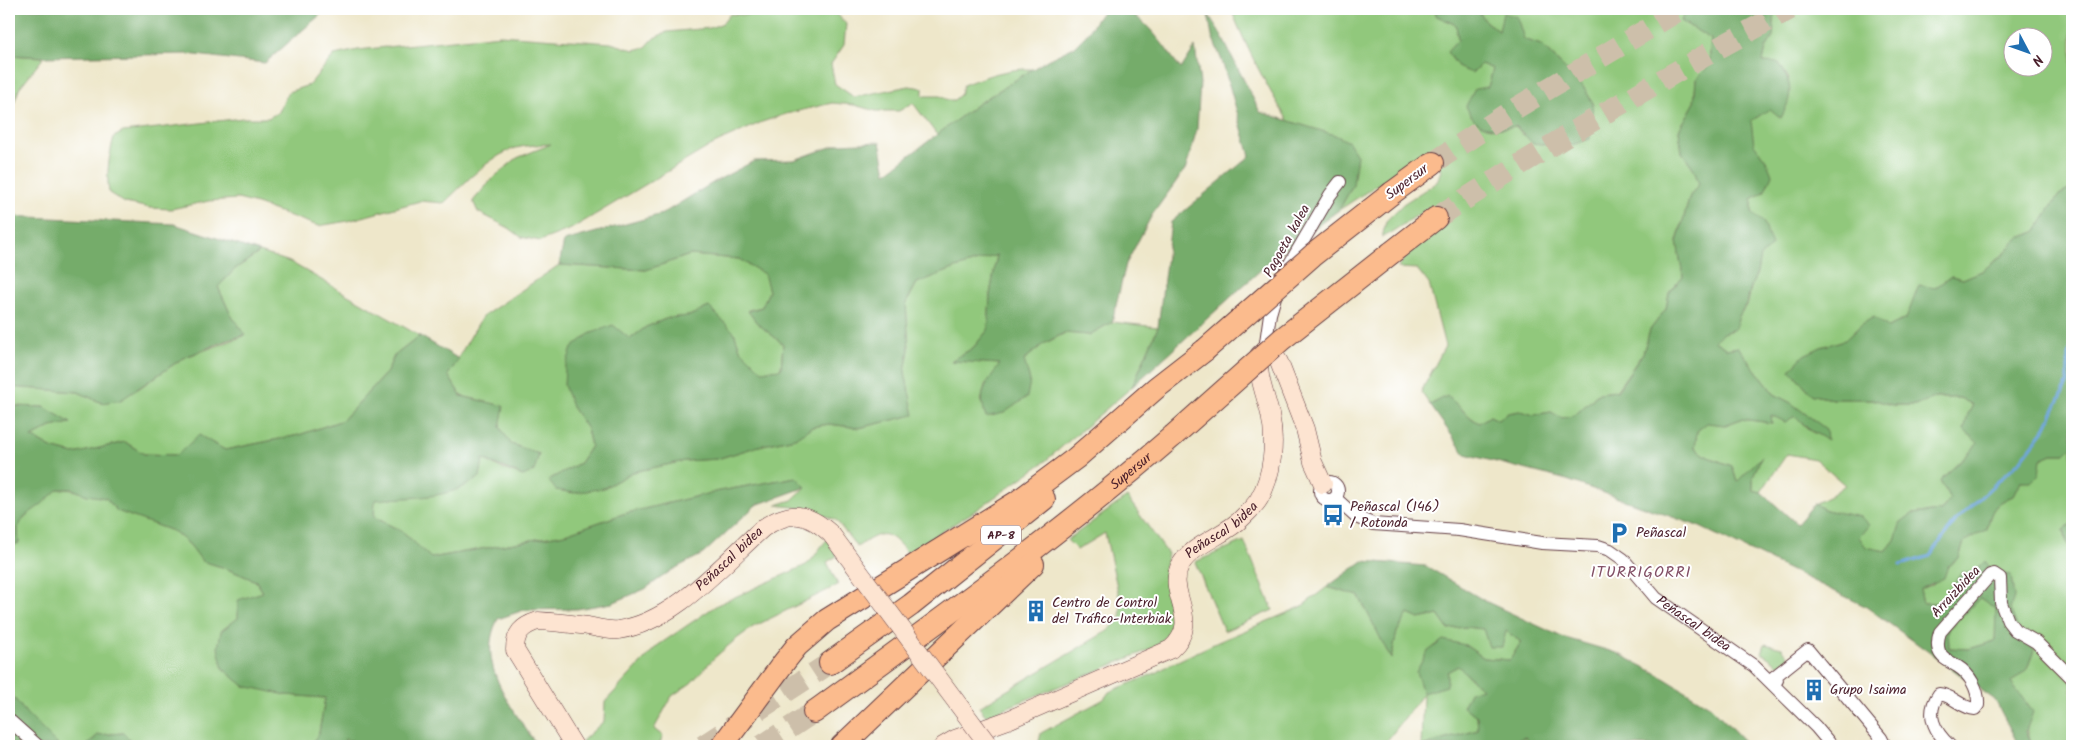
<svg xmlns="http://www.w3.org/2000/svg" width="2081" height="755" font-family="Kalam,sans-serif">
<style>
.green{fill:#91c87b;stroke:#6e7453;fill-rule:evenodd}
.forest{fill:#74ac6b;stroke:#5f664b;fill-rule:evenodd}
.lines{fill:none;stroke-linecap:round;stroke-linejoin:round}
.stream{stroke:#6fa6dd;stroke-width:3}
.highway-tunnel{stroke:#cdbfaa;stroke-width:22;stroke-dasharray:22 11;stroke-linecap:butt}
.street-casing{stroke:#633d43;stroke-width:14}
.secondary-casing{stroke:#633d43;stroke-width:19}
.highway-casing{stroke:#633d43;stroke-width:24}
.street{stroke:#fff;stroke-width:12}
.secondary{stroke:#fde4d1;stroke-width:18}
.highway{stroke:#fbbb8d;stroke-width:22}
.secondary-bridge-casing{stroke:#633d43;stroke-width:19;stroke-linecap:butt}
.highway-bridge-casing{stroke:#633d43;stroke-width:24;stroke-linecap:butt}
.secondary-bridge{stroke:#fde4d1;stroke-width:18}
.highway-bridge{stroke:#fbbb8d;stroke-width:22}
.labels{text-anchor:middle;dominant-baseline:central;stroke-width:4;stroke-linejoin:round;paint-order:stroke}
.shield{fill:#fff;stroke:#80626b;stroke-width:1}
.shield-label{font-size:12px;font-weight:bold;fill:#4a1f2b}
.street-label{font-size:14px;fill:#4a1f2b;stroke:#fff}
.poi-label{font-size:14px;fill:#4a1f2b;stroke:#fff;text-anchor:start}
.quarter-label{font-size:16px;letter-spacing:1px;fill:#824f65;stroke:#fff}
</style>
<rect width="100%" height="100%" fill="#fff"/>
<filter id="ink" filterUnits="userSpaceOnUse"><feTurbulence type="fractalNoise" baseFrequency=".02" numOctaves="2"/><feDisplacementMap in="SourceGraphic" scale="10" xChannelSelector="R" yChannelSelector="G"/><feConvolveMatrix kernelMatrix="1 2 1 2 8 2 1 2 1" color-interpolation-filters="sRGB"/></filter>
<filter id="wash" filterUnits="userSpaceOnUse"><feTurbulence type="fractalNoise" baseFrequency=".0096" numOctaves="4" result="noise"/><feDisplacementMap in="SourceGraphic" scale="20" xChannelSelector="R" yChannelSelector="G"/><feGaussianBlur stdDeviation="1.12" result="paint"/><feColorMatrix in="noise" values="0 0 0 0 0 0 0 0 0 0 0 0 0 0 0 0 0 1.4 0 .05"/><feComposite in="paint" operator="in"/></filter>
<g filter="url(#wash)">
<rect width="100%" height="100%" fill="#eee7ca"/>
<!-- green -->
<path class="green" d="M775 9H824L836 13 846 24 844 45 831 64 835 84 854 97 909 86 923 88V96H940L948 100H954L961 94 963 85C986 76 1008 68 1033 69L979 103 937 135 913 103 899 111H876L854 105 832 103 786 114 762 122 712 145 571 229 540 241 521 237 509 228 478 212 473 201 493 178 517 158 551 144C540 145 526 145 516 148 488 157 465 183 444 203L420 201 348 221 318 226 257 204 238 199 209 201 171 209 150 208 125 203 109 193C106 174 109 156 114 137L123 132 243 118H268L279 112 288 92 309 85 334 55 358 50 500 35 611 43 634 50 646 47 654 38 667 32 710 28 723 23 730 14 746 15Z
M1231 9H1438L1435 15 1456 25 1458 40 1481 64 1493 69 1488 87 1470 114C1484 131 1496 130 1516 126L1523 135 1593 103 1582 85 1541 45 1499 31 1486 22 1477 9H1686L1681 21 1711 39 1709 66 1696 79 1694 104 1679 130 1682 152 1694 169 1699 184 1690 196 1677 241 1683 276 1669 293 1666 309 1650 330 1643 353 1616 391 1599 393 1574 416 1562 418 1551 412 1533 415 1520 411 1508 413 1498 420 1490 416 1479 423C1467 416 1459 405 1447 397L1430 405 1421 392 1445 346 1429 284 1417 269 1398 268C1404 258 1410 250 1420 243 1430 236 1438 234 1445 223L1436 209H1427L1382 238 1386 221 1403 204 1437 182 1441 170 1434 157 1423 155 1339 210 1353 185 1335 135 1289 122C1266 86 1247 49 1231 9Z
M1775 9H2072V188L2059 195 2035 232 2017 239 2004 254 1982 271 1963 279 1951 276 1935 288 1906 319 1888 327 1862 324 1845 340 1821 347 1790 370 1813 395 1833 399H1872L1892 405H1915L1935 398H1960L1973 405 1968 414 1978 443 1965 457 1940 480 1950 499 1941 511 1912 514 1902 522 1895 540 1886 551 1866 548 1841 514 1826 510 1814 504 1830 496 1845 485 1815 459 1787 454 1761 492 1753 490V476L1761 458 1737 482 1732 466 1708 457 1695 448 1697 431 1707 422 1725 425 1741 419 1772 423 1771 415 1795 416 1810 431 1827 439 1825 429 1791 403 1774 394 1738 347 1727 349 1714 341 1723 333 1735 329 1739 316 1748 302 1752 284 1757 273 1764 223 1752 212V199L1764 192 1766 160 1753 144 1751 121 1770 109 1789 79 1779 64 1763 62 1766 48 1773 37ZM2014 38H2044V68H2014Z
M9 55 44 57 20 87 9 116Z
M260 252 290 262 420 336 394 356 387 372 343 420 299 435 225 450 199 436 177 455 144 454 125 442 74 454 51 448 32 437 51 427 70 423 44 407 9 406V387L78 392 102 403 138 389 183 358 244 336 231 315 218 287 235 269Z
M690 255 739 259 765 274 769 291 762 307 748 310 757 323 783 344 781 369 762 372 740 349 734 332 709 307 689 316 668 318 646 327 630 339 572 407 587 429 591 446 580 463 548 480 604 488 632 472 685 461 717 459 759 446 795 438 812 427 829 424 859 428 913 415 905 372 909 349 906 304 917 283 956 268 997 255 990 295 988 330 973 348 952 360 1001 364 985 385 981 402 1030 381 1023 361 1042 345 1065 333 1089 335 1112 322 1158 327 1132 387 1043 463 978 509 907 553C887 528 882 531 857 547L836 520 808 509 776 505 792 500 806 487 796 477 715 492 623 514 565 534 431 558 403 532 374 517 375 500 483 459 503 469 523 476 539 454 511 444 479 400 461 396 448 375 482 317 559 265 646 270Z
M2072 447V522L2064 530 2067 544 2072 549 2068 561 2072 573V746H2033C2023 724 2025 703 2011 683L2027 669 2034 650 1973 573 1951 589 1940 603H1923L1920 589 1932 585 1948 566 1959 558 1964 542 1987 529C1991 510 1994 504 2013 496L2020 482 2031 481 2041 459 2052 454H2065Z
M58 489C75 488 90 496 106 498L118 511 175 532 190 545 203 561 225 568 256 581 263 592 286 695 325 698 319 733 310 746H137L123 733 98 735 86 746H59L26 713 9 692V547L19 543C18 538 17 532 18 527 22 515 47 499 58 489Z
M1127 497 1168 554 1164 569 1171 622 1169 631 1161 642 1151 649 986 716 979 707 1109 630 1120 619 1121 605 1105 533 1077 550 1067 540Z
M828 539 837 556 827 562 838 585 753 627 735 640 714 658 691 683 672 696 654 729 663 736 659 746H584L582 741 604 721 605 702 657 646 717 605 806 565C816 557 819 547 828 539Z
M1244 541 1273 610 1224 631 1195 562Z
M1327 587 1359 596 1391 658 1397 632 1408 614 1419 619 1438 615 1448 629 1465 627 1506 631 1521 642 1510 660 1484 658 1465 645 1447 672 1458 666 1483 690 1477 716 1478 730 1421 746 1423 694 1383 746H1038L1041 733 1104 699 1109 692 1158 672 1167 666 1218 642 1301 607Z
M1980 598 1997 609 1995 641 1969 649 1949 648 1948 629Z
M1765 644 1782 648 1789 657 1779 665 1762 653Z
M1525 736 1536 746H1503Z
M345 739 370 746H344Z"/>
<!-- forest -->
<path class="forest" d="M9 9H327L265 63 187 54 44 57 9 55Z
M1115 9C1142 9 1166 50 1181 69L1195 47 1200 83 1197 129 1186 168 1152 215 1126 264 1112 322 1089 335 1064 333 1042 345 1024 360 1030 381 1027 397 1004 413 986 417C977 390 986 385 1000 364L951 361 973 348 988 330 990 295 997 255 956 268 917 283 906 303 909 349 905 372 914 415 859 428 829 424 812 427 795 438 759 446 717 459 685 461 633 472 604 488 574 493 556 490 548 480 580 463 591 446 587 429 572 407 564 385 565 368 572 348 589 334 613 325 630 339 646 327 668 318 689 316 709 307 734 332 740 349 762 371 781 369 783 344 757 323 748 311 762 307 769 291 764 274 739 259 690 255 646 270 559 265 564 241 662 214 714 182 754 161 794 160 839 144 880 142 886 173 979 103 1047 60 1074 47 1086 35 1101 13Z
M1438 9H1477L1486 22 1499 31 1503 13 1517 17 1524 39 1541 45 1582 85 1593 103 1590 139 1566 147 1532 143 1516 126C1492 130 1476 130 1466 106L1475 89 1488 87 1493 69 1481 64 1472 73 1459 68 1447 52 1458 40 1456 25 1435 15Z
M1686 9H1775L1773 37 1766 48 1763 62 1779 63C1793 85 1793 95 1781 118L1770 109 1751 121 1754 144 1766 160 1772 175 1764 192 1752 199V212L1764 223 1772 246 1760 256 1757 273 1752 284 1747 302 1739 316 1735 329 1723 333 1714 341 1727 349 1738 347 1774 394 1791 403 1826 429 1827 440 1810 430 1795 416 1785 422 1771 415 1772 423 1741 419 1725 425 1707 423 1697 431 1695 448 1708 457 1732 466 1737 482 1762 456 1753 476V490L1761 492 1797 524 1814 504 1826 510 1861 517 1869 525 1859 537 1866 547 1886 551 1895 540 1901 522 1912 514 1941 511 1950 499 1940 480 1965 457 1978 443 1964 430 1968 414 1973 405 1960 398H1935L1915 405H1892L1872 399H1833L1813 395 1790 370 1804 355 1821 347 1845 340 1862 324 1874 317 1888 327 1906 319 1919 285 1935 288 1951 276 1963 279 1982 271 2004 254 2017 239 2035 232 2059 195 2072 188V447L2065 454H2052L2041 459 2039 474 2031 482H2020L2013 496C1994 504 1991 510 1987 529L1964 542 1959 558 1948 566 1944 578 1920 589 1923 603H1940L1962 572 1973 573 1985 561 1993 572 2011 575 2014 597 2010 609 2019 631 2034 650 2027 669 2011 683 2033 712 2026 731 2033 746H2019L1995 700 1865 606 1698 526 1567 480 1465 454 1430 405 1447 396C1459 405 1466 416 1479 423L1490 416 1498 420 1508 413 1520 411 1534 415 1551 412 1562 418 1574 416 1599 393 1617 391 1643 353 1650 330 1666 309 1669 293 1683 276 1677 242 1690 196 1699 184 1694 169 1682 152 1679 130 1694 104 1696 79 1709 66 1711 39 1681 21ZM1980 598 1996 609 1995 641 1969 649 1949 648 1948 629Z
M1208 14 1219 31 1260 112 1335 135 1349 142 1357 155 1353 185 1339 210 1275 257 1132 387 1158 327 1171 222 1250 156 1222 61 1212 36Z
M9 216 174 224 260 252 235 269 218 287 231 315 245 335 225 341 183 358 121 400 102 403 78 392 9 387Z
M420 336 459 359 448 375 461 396 504 406 500 427 511 444 539 454 534 471 523 476 483 459 480 477C447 501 414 496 375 500L374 517 403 532 431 558 565 534 623 514 715 492 796 477 806 487 756 505 703 554 672 570 645 589 612 603 577 609 524 610 498 619C474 665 514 709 537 746H370L345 739 344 746H310L319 733 325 698 286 695 244 686 223 669 218 648 221 631 238 618V600L263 592 256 581 225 568 202 561 190 545 175 532 117 511 106 498 87 495 72 489H58L42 504 24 517 18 528 19 543 9 547V406L44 407 71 423 51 427 32 437 51 448 74 454 125 442 144 454 177 455 199 435 225 450 299 435 343 420 387 372 394 356Z
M2072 522V549L2067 544 2064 530Z
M1363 561 1426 566 1485 601 1562 637 1617 653 1654 672 1711 707 1749 746H1536L1525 737 1503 746H1422L1478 730 1477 716 1463 707 1470 692 1482 689 1458 666 1447 672V686L1423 693 1416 672 1427 652 1443 640 1465 645 1484 658 1510 660 1521 642 1506 631 1502 647H1489L1483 629 1465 627 1448 629 1438 615 1419 619 1408 614 1397 632 1391 659 1359 596 1327 587Z
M9 692 26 713 59 746H9Z
M123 733 137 746H86L98 735Z"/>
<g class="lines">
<!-- stream -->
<path class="stream" d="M1900 565 1930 556 1956 520 2021 460 2046 427 2068 382V355L2072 346"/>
</g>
</g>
<g filter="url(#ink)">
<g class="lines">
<!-- highway-tunnel -->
<path class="highway-tunnel" d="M1433 163 1508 113 1681 9
M1436 218C1551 143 1669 74 1790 9
M703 746 830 663
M762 746 814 712"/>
<!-- street casing -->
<g class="street-casing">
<g id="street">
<path d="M1285 272 1330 195 1340 182"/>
<path d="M1265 349 1270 314 1277 290"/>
<circle cx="1329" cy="491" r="9"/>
<path id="s1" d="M1335 498 1356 517 1373 524 1459 530 1542 543 1598 546 1610 550 1623 559 1656 598 1754 666 1816 727 1832 746"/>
<path d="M1773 684 1777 680 1774 677 1808 650 1881 738 1884 744 1880 746"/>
<path d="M9 720 38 746"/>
<path d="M1950 746C1934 731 1925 714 1939 694 1953 695 1961 708 1975 709L1978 705C1979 690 1970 674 1957 666 1951 662 1942 659 1939 651 1937 645 1938 638 1940 632L1990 575 1994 574 2000 578 2001 603 2008 621 2015 630 2036 642 2072 678"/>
</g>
</g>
<!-- secondary casing -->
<g class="secondary-casing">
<g id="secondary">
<path id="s2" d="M574 746 515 650C515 633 522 626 538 621 555 622 571 624 588 626 598 628 608 631 618 630 675 622 722 564 763 528 791 510 807 512 831 534"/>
<path id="s3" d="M943 746 955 739 1008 720 1171 649C1204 619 1164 594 1181 564 1192 545 1225 535 1241 519 1247 513 1255 506 1259 499 1273 475 1276 441 1270 414 1265 393 1257 376 1259 355L1265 349 1272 351 1279 362 1305 429 1313 462 1323 484"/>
</g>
</g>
<!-- highway casing -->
<g class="highway-casing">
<g id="highway">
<path d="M1392 193 1433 163"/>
<path d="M1391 253 1436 218"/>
<path d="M830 663 911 605 1044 499"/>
<path id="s4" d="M814 712C936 623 1059 535 1173 436"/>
<path d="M722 746 785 661 797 646 827 620 1017 502 1076 458 1156 388 1205 350"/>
<path d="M842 746 1033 564"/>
</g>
</g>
<!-- street -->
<use href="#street" class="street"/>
<!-- secondary -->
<use href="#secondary" class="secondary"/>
<!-- highway -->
<use href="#highway" class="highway"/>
<!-- secondary-bridge casing -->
<g class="secondary-bridge-casing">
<path id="secondary-bridge" d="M831 534 987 743"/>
</g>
<!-- highway-bridge casing -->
<g class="highway-bridge-casing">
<path id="highway-bridge" d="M1205 350 1313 255 1392 193
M1173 436 1282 339 1391 253"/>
</g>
<!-- secondary-bridge -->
<use href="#secondary-bridge" class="secondary-bridge"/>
<!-- highway-bridge -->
<use href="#highway-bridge" class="highway-bridge"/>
</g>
</g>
<!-- icons -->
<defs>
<g id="bus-bare" transform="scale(1.725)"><path d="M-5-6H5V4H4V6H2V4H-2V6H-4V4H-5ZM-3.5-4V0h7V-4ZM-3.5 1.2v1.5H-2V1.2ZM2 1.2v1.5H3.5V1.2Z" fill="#1f6fb2" stroke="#fff" stroke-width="2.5" paint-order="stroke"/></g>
<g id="parking-bare" transform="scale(1.725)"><path d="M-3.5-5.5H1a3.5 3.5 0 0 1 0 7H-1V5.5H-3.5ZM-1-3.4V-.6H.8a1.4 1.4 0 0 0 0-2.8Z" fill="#1f6fb2" stroke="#fff" stroke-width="2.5" paint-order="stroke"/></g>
<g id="building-bare" transform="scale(1.725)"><path d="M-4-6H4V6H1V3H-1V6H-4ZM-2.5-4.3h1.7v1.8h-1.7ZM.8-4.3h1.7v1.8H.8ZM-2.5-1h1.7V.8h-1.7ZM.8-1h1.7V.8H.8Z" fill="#1f6fb2" stroke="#fff" stroke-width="2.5" paint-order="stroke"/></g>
</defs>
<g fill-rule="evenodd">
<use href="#bus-bare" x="1333" y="515"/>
<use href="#parking-bare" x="1619" y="533"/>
<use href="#building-bare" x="1036" y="611"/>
<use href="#building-bare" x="1814" y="690"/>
</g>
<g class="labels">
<!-- shield labels -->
<rect class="shield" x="981" y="525.5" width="40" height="19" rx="4"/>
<g class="shield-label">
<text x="1001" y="535">AP-8</text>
</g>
<!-- street labels -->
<g class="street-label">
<text transform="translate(1407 182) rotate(-37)">Supersur</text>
<text transform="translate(1287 241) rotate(-61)">Pagoeta kalea</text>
<text stroke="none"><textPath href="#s4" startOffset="398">Supersur</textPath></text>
<text stroke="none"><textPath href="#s3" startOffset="392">Peñascal bidea</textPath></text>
<text stroke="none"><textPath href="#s2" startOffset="368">Peñascal bidea</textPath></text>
<text transform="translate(1956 592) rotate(-47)">Arraizbidea</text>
<text stroke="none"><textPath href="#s1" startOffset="398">Peñascal bidea</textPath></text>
</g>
<!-- poi labels -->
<g class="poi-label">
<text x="1350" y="507">Peñascal (146)<tspan x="1350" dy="16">/ Rotonda</tspan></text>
<text x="1636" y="533">Peñascal</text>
<text x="1052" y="603">Centro de Control<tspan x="1052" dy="16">del Tráfico-Interbiak</tspan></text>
<text x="1830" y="690">Grupo Isaima</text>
</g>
<!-- quarter labels -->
<g class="quarter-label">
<text x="1641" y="572">ITURRIGORRI</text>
</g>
</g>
<!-- margin -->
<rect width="2081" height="755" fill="none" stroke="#fff" stroke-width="30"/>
<!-- north arrow -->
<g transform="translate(2028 52) rotate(131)"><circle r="24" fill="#ffffff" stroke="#b7a5aa"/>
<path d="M0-4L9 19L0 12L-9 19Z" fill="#1f6fb2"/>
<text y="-8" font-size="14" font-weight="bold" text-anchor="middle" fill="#4a1f2b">N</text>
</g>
</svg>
